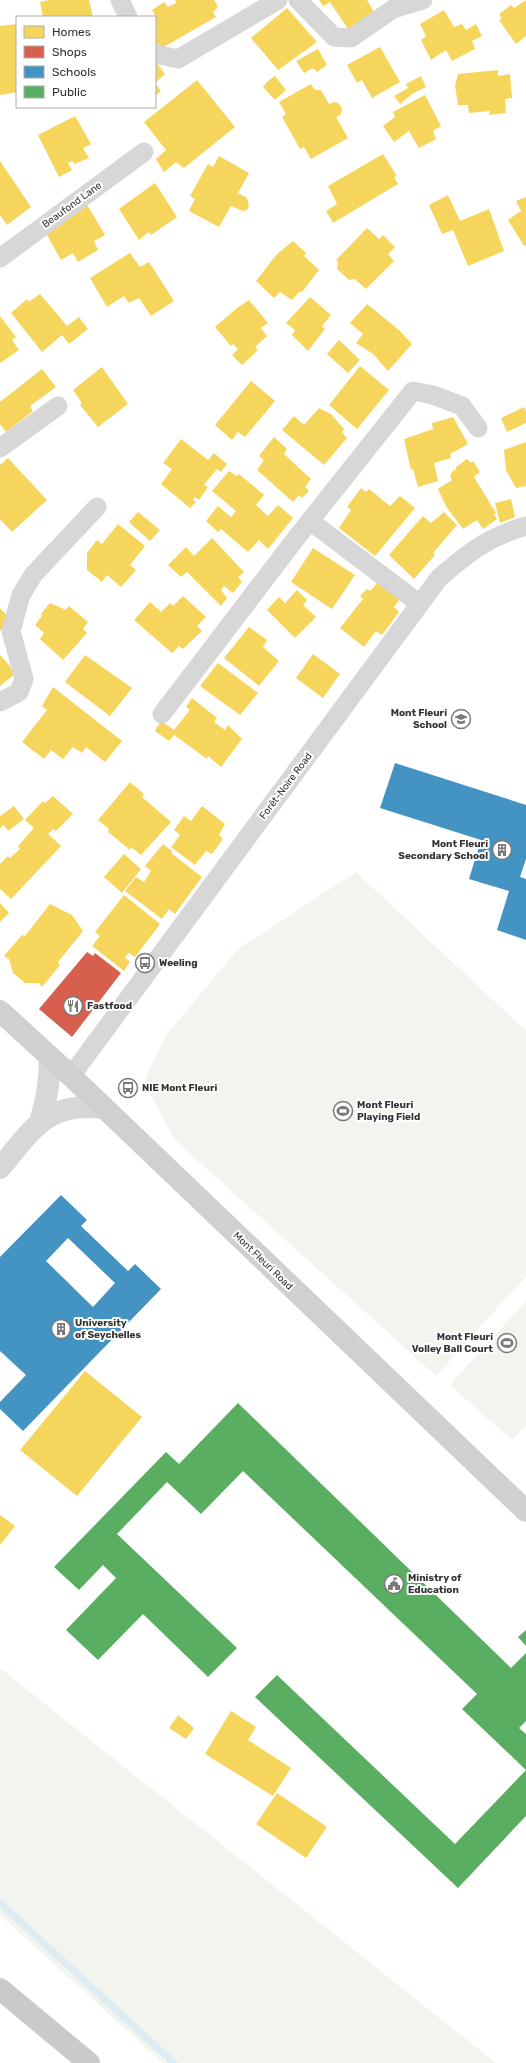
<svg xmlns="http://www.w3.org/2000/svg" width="526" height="2063" font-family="Rubik,sans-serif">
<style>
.green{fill:#f1f5ed}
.homes{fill:#f6d55c}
.shops{fill:#d6604d}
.schools{fill:#4393c3;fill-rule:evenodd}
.public{fill:#5aae61}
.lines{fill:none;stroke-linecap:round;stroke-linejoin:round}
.stream{stroke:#ddebf3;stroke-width:7}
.minor{stroke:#d7d7d7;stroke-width:19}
.tertiary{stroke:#d7d7d7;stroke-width:22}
.secondary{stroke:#d0d0d0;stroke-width:22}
.primary{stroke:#cacaca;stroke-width:22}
.labels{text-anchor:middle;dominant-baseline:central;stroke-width:4;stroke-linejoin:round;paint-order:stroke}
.street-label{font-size:10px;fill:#333;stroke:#fff}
.poi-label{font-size:10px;font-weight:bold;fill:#333;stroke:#fff;text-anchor:start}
</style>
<rect width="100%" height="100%" fill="#fff"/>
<!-- green -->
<path class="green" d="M356 872 526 1031V1276L436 1376 175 1140 144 1082 165 1037 237 950Z
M526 1301V1425L512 1440 450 1385Z
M0 1668 496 2063H163L0 1915Z"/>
<!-- homes -->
<path class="homes" d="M49 0H89L93 17H43L40 2Z
M175 0H214L218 7 213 12 216 17 162 48 158 44 155 46V17H152L155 15 152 10 164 2 168 7 176 3Z
M319 0H367L375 14 348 29 330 2 323 6Z
M526 0V36L516 44 499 20 502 18 499 14 511 5 514 8Z
M287 8 317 42 278 70 251 38Z
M444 10 454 27 462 24 466 30 476 24 482 36 472 41 475 49 452 61 446 50 431 60 421 40 426 36 420 24Z
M17 24V92L0 95V26Z
M380 47 400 82 372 98 362 80 357 83 347 65Z
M318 49 327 65 317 72 313 68 304 73 296 61Z
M157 63 165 74 155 83V65Z
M498 70V76L510 74 512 98 505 99 506 113 489 115 490 111 469 113 468 105H458L455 85 458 74Z
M275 76 286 90 275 100 263 87 268 81Z
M421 76 426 87 412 94 400 104 394 96 408 88 406 84Z
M197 80 235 127 184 168 176 162 164 172 156 159 166 150 144 122Z
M155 83 161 91 155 96Z
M311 84 315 90H321L329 104 334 102 338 103 342 108 341 114 336 117 348 138 311 159 304 147 300 149 282 117 286 114 279 102Z
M425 95 441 126 433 131 436 139 419 148 409 131 394 142 383 126 395 117 393 112Z
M75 116 91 144 83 148 89 158 74 164 73 161 68 163 72 170 59 177 38 135Z
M383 154 397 176 394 177 398 184 333 223 326 211 337 204 328 186Z
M219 156 249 173 238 193 247 198 249 206 247 210 243 211 231 206 219 227 189 211 195 199 190 196 208 164 213 167Z
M0 161 31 207 7 225 0 215Z
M155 183 177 217 151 235 149 232 139 240 119 209Z
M448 195 460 221 489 209 504 251 468 266 453 230 442 234 429 205Z
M526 197V245L524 246 508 220 521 211 516 201Z
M86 203 105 235 94 241 98 250 78 262 73 253 61 260 43 228Z
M367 228 379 239 383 235 395 247 388 254 394 261 366 289 355 279 349 280 337 269 338 262 336 260Z
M293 241 306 253 304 256 319 270 302 292 300 291 292 300 280 292 274 298 256 281 277 254Z
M130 253 140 267 149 262 174 301 151 316 139 298 129 303 124 296 107 307 90 278Z
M40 294 67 326 79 317 88 329 69 344 62 335 42 352 11 313 27 299 29 302Z
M310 297 331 315 322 326 325 329 308 351 292 335 295 330 286 323Z
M249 300 268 323 261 328 267 336 255 347 258 350 242 365 232 355 238 349 233 344 231 346 215 327 237 308Z
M367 304 399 330 412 344 388 371 373 354 356 343 363 334 350 323Z
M0 316 16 337 12 340 19 350 0 363Z
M339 340 360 360 348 373 327 354Z
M360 366 389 390 357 429 329 405Z
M102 367 128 404 98 427 80 405 82 403 73 390Z
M42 369 56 387 30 406 33 411 6 432 0 424V402Z
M251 381 275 401 245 437 238 432 232 440 215 425Z
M524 407 526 411V423L507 432 501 418Z
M319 408 331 414 344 429 342 432 347 438 324 465 282 430 294 416 304 425Z
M453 417 468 444 450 454 451 458 434 463 438 481 418 487 413 469 411 470 404 439 433 429 432 423Z
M274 437 287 449 284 454 311 479 305 487 309 491 302 498 299 495 293 502 257 470 264 460 259 456Z
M181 439 208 460 214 453 227 464 221 472 217 469 204 485 208 487 199 500 195 497 193 500 196 502 190 508 161 484 172 469 163 463Z
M526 442V486L516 488 506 470 504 450Z
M8 458 47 500 12 532 0 519V465Z
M467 459 471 463 473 461 480 472 474 477 496 513 494 514 497 519 483 529 477 520 463 529 447 508 438 489 452 480 450 476 454 469 456 471V467Z
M229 471 237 476 239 474 264 495 256 505 268 516 278 505 293 518 268 549 259 540 248 552 221 529 218 532 206 521 218 506 231 517 236 511 212 491Z
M361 488 366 492 369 489 390 506 400 496 415 508 375 556 339 528 351 510 347 507Z
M511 499 515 517 500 523 495 503Z
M138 512 160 530 150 541 129 522Z
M444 512 457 525 433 553 435 555 414 579 389 555 423 516 431 523Z
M118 524 145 546 130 565 136 570 121 587 107 575 102 582 87 570V553L97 540 102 544Z
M212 538 244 572 238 577 242 582 233 593 224 586 221 590 227 598 221 606 187 572 181 577 168 565 186 547 194 556Z
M313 548 355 575 332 609 291 582Z
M377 583 400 599 394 607 399 612 382 635 376 631 364 647 340 628 363 599 360 596 367 589 370 591Z
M297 590 307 600 303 605 316 617 295 638 267 610 279 597 285 603Z
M183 596 206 617 197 626 202 631 183 649 179 646 172 653 134 620 150 602 161 612 170 603 173 606Z
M50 603 66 610 69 606 88 622 83 629 87 633 63 660 40 639 44 633 35 625 42 616 41 614Z
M0 608 11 620 0 631Z
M249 627 267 640 263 647 279 661 259 686 224 658Z
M313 654 340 674 323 698 296 678Z
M0 655 10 666 14 675 0 686Z
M85 655 132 688 110 716 65 682Z
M218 663 258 693 240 715 200 686Z
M53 687 122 741 105 762 86 747 82 753 73 747 63 759 51 750 44 759 22 742 47 710 42 706Z
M192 698 217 718 214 722 225 730 228 725 242 739 221 767 208 756 207 759 174 735 169 741 155 731 161 721 174 730 190 710 186 707Z
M130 782 144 794 142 797 171 822 141 855 131 847 130 850 108 832 109 829 98 820Z
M53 796 73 814 56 831 53 829 48 834 61 846 11 899 0 889V864L8 856 10 858 20 849 18 846 34 828 25 820 43 801 45 803Z
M14 806 24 819 8 831 4 825 0 828V816Z
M202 806 225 824 219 835 223 839 212 854 206 851 195 865 171 847 180 835 174 830 184 816 191 821Z
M163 844 172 851 171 853 202 877 175 914 169 909 162 919 125 891 136 877 144 882 151 871 145 866Z
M124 854 141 869 122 893 104 877Z
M124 895 160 924 135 957 129 953 125 957 130 962 124 971 92 946 100 936 95 932Z
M0 903 9 913 0 922Z
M50 904 72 915 83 931 58 962 60 965 42 987 39 983H25L13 973 9 959 4 956 22 935 25 936Z
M85 1371 142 1417 77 1496 20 1450Z
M0 1515 15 1526 0 1545Z
M231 1711 256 1727 248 1740 291 1768 273 1796 205 1754Z
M178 1715 194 1728 186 1739 169 1728Z
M277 1793 327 1827 306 1858 256 1824Z"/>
<!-- shops -->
<path class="shops" d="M87 952 93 956 95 953 121 973 72 1037 39 1009Z"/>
<!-- schools -->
<path class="schools" d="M395 763 526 805V859L520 877 526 879V940L497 930 509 891 469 879 481 840 380 808Z
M61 1195 87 1220 81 1226 128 1271 135 1264 161 1289 23 1431 0 1409V1402L26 1375 0 1351V1257ZM68 1238 115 1283 93 1307 46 1261Z"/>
<!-- public -->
<path class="public" d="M238 1403 511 1668 526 1653V1721L519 1728 526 1734V1770L462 1709 477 1694 243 1471 201 1514 167 1482 117 1534 237 1648 208 1677 143 1614 98 1660 66 1630 116 1578 103 1565 79 1590 54 1567 166 1452 179 1464Z
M526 1630V1646L518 1637Z
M277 1675 455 1844 526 1770V1816L458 1888 255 1697Z"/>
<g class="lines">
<!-- stream -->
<path class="stream" d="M0 1903 174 2063"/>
<!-- minor -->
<path class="minor" d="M120 0 128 17
M298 0 334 37 351 38 393 9 423 0
M155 54 178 59 278 0
M0 258 144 152
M0 448 58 406
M310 521 420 604
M0 702 19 692 24 679 11 631 21 595 33 575 97 507
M162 714 297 537 413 391 433 395 462 406 478 428
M71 1076 439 578C468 553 488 537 526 526"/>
<!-- tertiary -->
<path class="tertiary" d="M40 1122C47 1100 50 1080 50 1057
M0 1168C33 1129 47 1101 104 1108"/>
<!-- secondary -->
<path class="secondary" d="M0 1011 71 1076 526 1511"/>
<!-- primary -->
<path class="primary" d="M0 1989 89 2063"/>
</g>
<!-- icons -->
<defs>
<g id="school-ring" transform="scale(1)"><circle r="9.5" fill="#fff" stroke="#7a7a7a" stroke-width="1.5"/><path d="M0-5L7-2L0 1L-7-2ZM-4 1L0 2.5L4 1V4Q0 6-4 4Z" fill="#7a7a7a"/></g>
<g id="building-ring" transform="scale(1)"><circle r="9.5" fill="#fff" stroke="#7a7a7a" stroke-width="1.5"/><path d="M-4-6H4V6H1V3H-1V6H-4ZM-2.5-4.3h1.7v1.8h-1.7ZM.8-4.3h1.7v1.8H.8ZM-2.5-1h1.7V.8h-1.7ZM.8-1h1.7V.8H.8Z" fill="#7a7a7a"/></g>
<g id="bus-ring" transform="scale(1)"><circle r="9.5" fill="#fff" stroke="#7a7a7a" stroke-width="1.5"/><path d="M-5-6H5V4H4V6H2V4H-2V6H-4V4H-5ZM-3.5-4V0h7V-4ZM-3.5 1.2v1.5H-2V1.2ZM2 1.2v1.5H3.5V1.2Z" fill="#7a7a7a"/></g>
<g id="restaurant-ring" transform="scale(1)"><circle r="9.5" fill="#fff" stroke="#7a7a7a" stroke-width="1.5"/><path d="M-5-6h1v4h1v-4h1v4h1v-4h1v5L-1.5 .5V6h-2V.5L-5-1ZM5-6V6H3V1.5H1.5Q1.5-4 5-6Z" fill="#7a7a7a"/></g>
<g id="stadium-ring" transform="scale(1)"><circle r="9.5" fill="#fff" stroke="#7a7a7a" stroke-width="1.5"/><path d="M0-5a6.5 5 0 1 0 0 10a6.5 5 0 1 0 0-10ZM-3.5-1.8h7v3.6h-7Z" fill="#7a7a7a"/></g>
<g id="civic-ring" transform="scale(1)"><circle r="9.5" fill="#fff" stroke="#7a7a7a" stroke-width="1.5"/><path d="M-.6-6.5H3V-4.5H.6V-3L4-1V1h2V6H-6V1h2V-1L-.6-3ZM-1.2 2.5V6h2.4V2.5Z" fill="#7a7a7a"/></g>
</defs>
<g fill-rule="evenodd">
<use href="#school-ring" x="461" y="719"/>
<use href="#building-ring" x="502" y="850"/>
<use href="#bus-ring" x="145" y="963"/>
<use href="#restaurant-ring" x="73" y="1006"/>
<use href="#bus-ring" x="128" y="1088"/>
<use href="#stadium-ring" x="343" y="1111"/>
<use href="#building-ring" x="61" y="1329"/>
<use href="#stadium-ring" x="507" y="1343"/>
<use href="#civic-ring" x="394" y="1584"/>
</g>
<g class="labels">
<!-- street labels -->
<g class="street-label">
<text transform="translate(72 205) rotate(-36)">Beaufond Lane</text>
<text transform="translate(286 786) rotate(-53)">Forêt-Noire Road</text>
<text transform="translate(263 1261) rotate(44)">Mont Fleuri Road</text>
</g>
<!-- poi labels -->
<g class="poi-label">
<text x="447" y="713" text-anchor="end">Mont Fleuri<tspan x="447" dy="12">School</tspan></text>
<text x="488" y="844" text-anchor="end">Mont Fleuri<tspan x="488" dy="12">Secondary School</tspan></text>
<text x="159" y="963">Weeling</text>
<text x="87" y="1006">Fastfood</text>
<text x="142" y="1088">NIE Mont Fleuri</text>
<text x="357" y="1105">Mont Fleuri<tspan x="357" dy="12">Playing Field</tspan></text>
<text x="75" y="1323">University<tspan x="75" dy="12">of Seychelles</tspan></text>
<text x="493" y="1337" text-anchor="end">Mont Fleuri<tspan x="493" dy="12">Volley Ball Court</tspan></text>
<text x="408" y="1578">Ministry of<tspan x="408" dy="12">Education</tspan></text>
</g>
</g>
<!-- legend -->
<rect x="16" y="16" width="140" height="92" fill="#ffffff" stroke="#adadad"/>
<rect x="24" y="26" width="20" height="12" fill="#f6d55c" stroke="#adadad"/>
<text x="52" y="36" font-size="12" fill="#333333">Homes</text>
<rect x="24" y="46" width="20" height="12" fill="#d6604d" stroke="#adadad"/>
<text x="52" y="56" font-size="12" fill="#333333">Shops</text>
<rect x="24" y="66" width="20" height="12" fill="#4393c3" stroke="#adadad"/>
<text x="52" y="76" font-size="12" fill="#333333">Schools</text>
<rect x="24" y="86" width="20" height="12" fill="#5aae61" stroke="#adadad"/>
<text x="52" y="96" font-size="12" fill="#333333">Public</text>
</svg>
